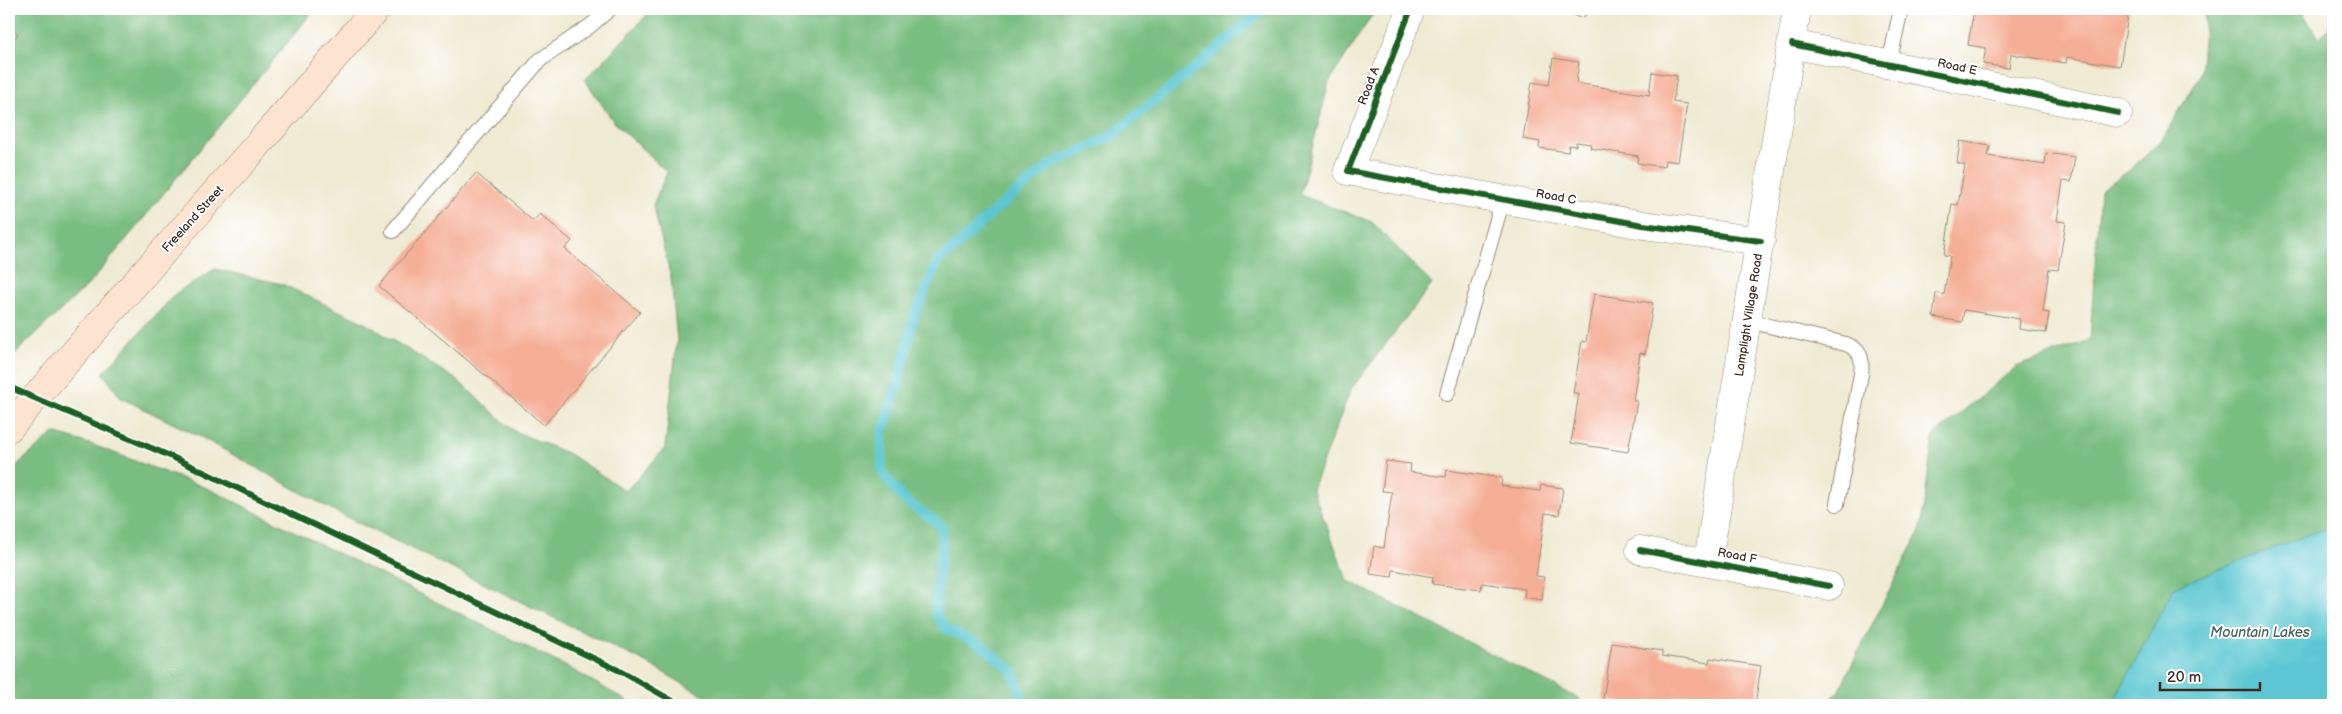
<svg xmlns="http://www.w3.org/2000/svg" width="2342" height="714" font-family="'Balsamiq Sans',sans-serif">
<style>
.forest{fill:#79bd80;stroke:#5a744f}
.water{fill:#5bc7d2;stroke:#4b7878}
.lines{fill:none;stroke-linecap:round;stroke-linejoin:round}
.stream{stroke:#5bc7d2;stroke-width:10}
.building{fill:#f5af96}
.lane-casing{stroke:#958a78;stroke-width:16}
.street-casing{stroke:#958a78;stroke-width:29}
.secondary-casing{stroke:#958a78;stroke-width:29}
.lane{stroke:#fff;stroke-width:14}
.street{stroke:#fff;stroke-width:28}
.secondary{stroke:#fde4d0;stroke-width:28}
.cycleway-casing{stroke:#fff;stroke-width:9}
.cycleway{stroke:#1b5e20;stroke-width:6}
.labels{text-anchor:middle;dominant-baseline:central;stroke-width:4;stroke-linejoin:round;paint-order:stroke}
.street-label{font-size:12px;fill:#3b2a1e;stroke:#fff}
.water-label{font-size:14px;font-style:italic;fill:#46615d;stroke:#fff}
</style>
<rect width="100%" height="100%" fill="#fff"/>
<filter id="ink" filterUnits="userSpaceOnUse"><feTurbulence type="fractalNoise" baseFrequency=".02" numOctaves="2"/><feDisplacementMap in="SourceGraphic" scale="10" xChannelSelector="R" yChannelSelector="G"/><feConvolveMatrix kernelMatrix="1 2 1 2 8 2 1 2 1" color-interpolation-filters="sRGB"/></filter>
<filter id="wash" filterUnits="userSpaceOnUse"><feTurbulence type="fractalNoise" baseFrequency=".0096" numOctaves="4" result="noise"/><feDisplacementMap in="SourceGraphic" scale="20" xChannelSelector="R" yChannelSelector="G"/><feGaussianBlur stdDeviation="1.12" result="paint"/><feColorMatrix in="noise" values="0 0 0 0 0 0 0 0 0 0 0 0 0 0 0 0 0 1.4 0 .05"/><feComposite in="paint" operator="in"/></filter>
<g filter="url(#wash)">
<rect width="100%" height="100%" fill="#efead2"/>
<!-- forest -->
<path class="forest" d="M9 9H315L92 281 9 359Z
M646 9H1376L1329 82 1300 195 1372 222 1432 284 1351 389 1312 489 1348 581 1578 698 1583 705H720L647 663 342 515 199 436 121 398 103 373 175 294 215 269 282 284 365 323 457 380 514 431 569 454 626 491 665 448 677 340 671 278 653 205 667 172 614 122 585 80 647 15Z
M2202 9H2300L2319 38 2333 23V602L2163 705H1823L1837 694 1921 528 1933 436 2016 367 2090 340 2100 190 2130 170 2161 141 2200 76 2205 16Z
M54 433 93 445 209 489 571 669 634 705H9V472Z"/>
<!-- water -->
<path class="water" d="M2333 525V705H2112L2174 587Z"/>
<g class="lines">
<!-- stream -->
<path class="stream" d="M1025 705 1012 670 980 644 946 629 936 614 938 574 942 546 941 525 904 500 882 472V433L897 389 915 314 938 261 956 247 995 210 1050 165 1110 137 1200 64 1264 9"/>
</g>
<g id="blocks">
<!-- building -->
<path class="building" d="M1974 9H2129L2120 66 2067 57 2066 63 2011 54 2009 68 1983 64 1986 48 1968 45Z
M9 27 18 34 9 46Z
M1553 58 1579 62 1576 83 1649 95 1652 72 1677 76 1673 102 1687 104 1678 162 1665 160 1664 167 1637 163 1638 156 1590 148 1591 144 1576 142V146L1569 145 1568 152 1539 148 1540 142 1523 139 1532 82 1549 85Z
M1960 141 1990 146 1988 156 2045 165 2046 153 2075 157 2071 182 2063 181 2057 221 2066 222 2058 270 2049 269 2043 312 2049 313 2046 333 2019 329 2020 319 1964 310 1962 322 1933 317 1936 293 1944 295 1950 256 1944 255 1952 204 1958 205 1965 165 1957 163Z
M476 173 533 221 540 214 572 241 565 249 640 312 544 425 379 286Z
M1594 294 1653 303 1645 354 1640 353 1633 401H1637L1628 452 1571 443 1579 393H1573L1582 341 1586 342Z
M1386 461 1411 464 1410 472 1446 477 1447 470 1502 478 1501 486 1540 491 1541 485 1563 488 1559 515 1545 513 1536 576 1544 577 1542 600 1524 597 1525 589 1482 583 1481 590 1432 584 1433 577 1393 570 1392 577 1370 574 1374 546 1384 548 1392 492 1382 491Z
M1612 643 1662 651V656L1709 663 1710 658 1761 666 1755 705H1638L1603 700Z"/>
</g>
</g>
<g filter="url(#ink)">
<use href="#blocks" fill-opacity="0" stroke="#958a78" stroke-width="1"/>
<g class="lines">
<!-- lane casing -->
<g class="lane-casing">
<path id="lane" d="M1580 10V9
M1889 64 1901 9
M393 231 540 60 590 26 610 9
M1748 321 1846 344C1861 350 1863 358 1861 374L1837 504
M1447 394 1503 199"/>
</g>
<!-- street casing -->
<g class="street-casing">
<path id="street" d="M1411 9 1348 171 1643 225 1761 241
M1792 44 2118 113
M1640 550 1829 586
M1708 561 1797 9"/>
</g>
<!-- secondary casing -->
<g class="secondary-casing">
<path id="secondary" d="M9 428C130 287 255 150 376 9"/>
</g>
<!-- lane -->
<use href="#lane" class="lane"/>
<!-- street -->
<use href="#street" class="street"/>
<!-- secondary -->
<use href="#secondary" class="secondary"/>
<!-- cycleway casing -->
<g class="cycleway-casing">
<path id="cycleway" d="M1411 9 1348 171 1643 225 1761 241
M1792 44 2118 113
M9 387 170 456 618 670 680 705
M1640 550 1829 586"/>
</g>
<!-- cycleway -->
<use href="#cycleway" class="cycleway"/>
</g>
</g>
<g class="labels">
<!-- street labels -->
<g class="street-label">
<text transform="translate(1957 67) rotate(12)">Road E</text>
<text transform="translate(1369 86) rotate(-69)">Road A</text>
<text transform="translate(1556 197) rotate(10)">Road C</text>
<text transform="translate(193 219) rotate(-48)">Freeland Street</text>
<text transform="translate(1749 315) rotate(-81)">Lamplight Village Road</text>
<text transform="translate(1737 556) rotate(11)">Road F</text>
</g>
<!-- water labels -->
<g class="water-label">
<text x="2260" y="632">Mountain Lakes</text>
</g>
</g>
<!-- margin -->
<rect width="2342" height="714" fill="none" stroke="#fff" stroke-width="30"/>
<!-- scale -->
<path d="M2160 682v8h100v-8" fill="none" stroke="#3b2a1e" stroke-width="2.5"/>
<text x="2167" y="682" font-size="15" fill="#3b2a1e" stroke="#ffffff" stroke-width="4" paint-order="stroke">20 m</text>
</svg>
